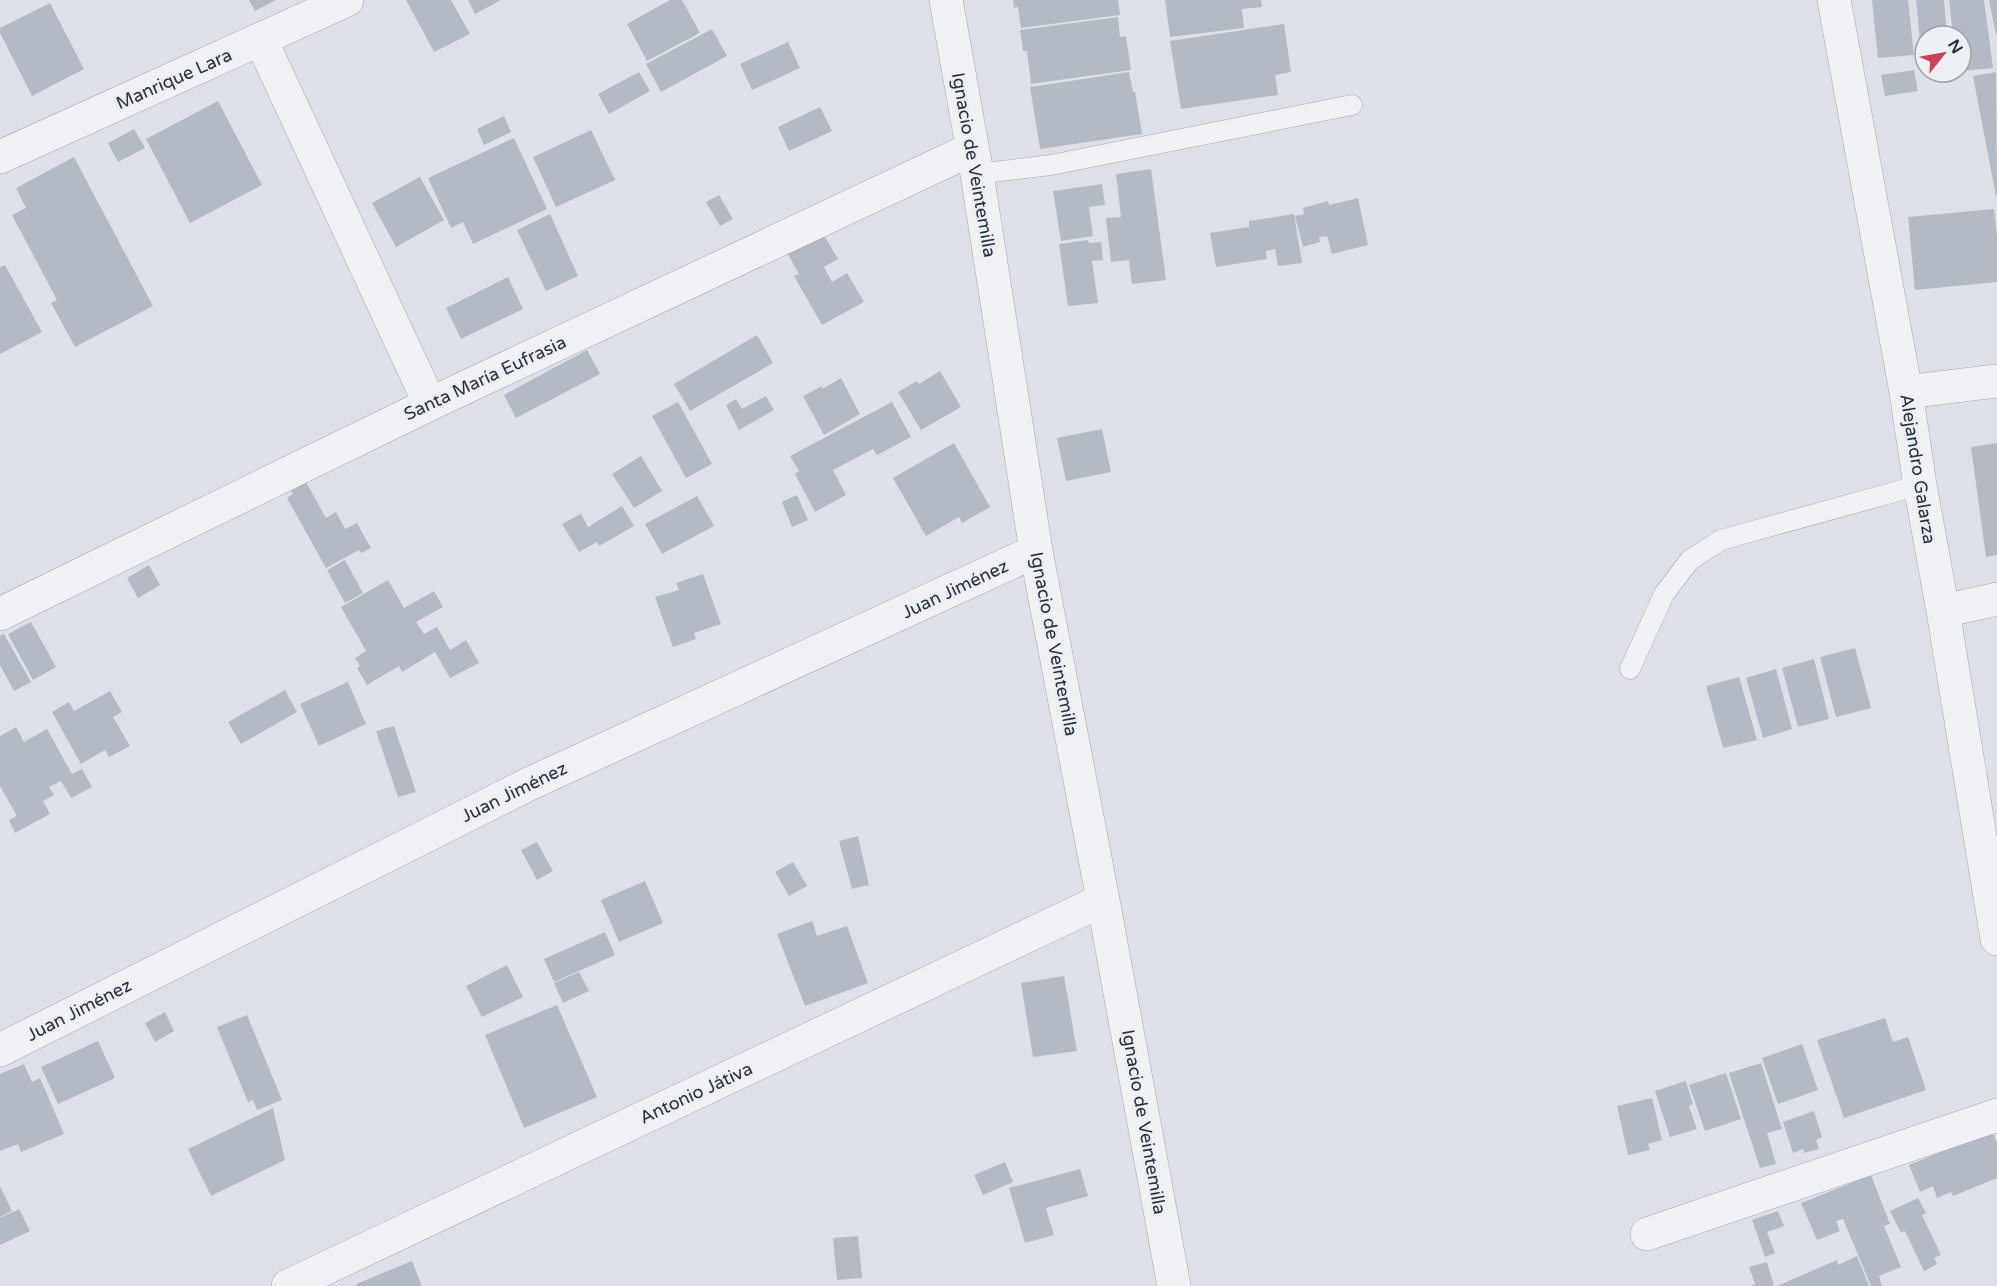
<svg xmlns="http://www.w3.org/2000/svg" width="1997" height="1286" font-family="'Varela Round',sans-serif">
<style>
.building{fill:#b4bac3}
.lines{fill:none;stroke-linecap:round;stroke-linejoin:round}
.service-casing{stroke:#a3a8b1;stroke-width:21}
.minor-casing{stroke:#a3a8b1;stroke-width:34}
.service{stroke:#eff1f5;stroke-width:20}
.minor{stroke:#eff1f5;stroke-width:33}
.labels{text-anchor:middle;dominant-baseline:central;stroke-width:4.5;stroke-linejoin:round;paint-order:stroke}
.street-label{font-size:18px;fill:#272f3d;stroke:#eceff4}
</style>
<rect width="100%" height="100%" fill="#dde1e7"/>
<!-- building -->
<path class="building" d="M249 0H276L255 11Z
M406 0H451L470 34 434 52Z
M468 0H501L475 14Z
M670 0H682L700 33 647 61 627 24Z
M1013 0H1118L1120 15 1021 28 1018 7 1014 8Z
M1165 0H1261L1262 7 1242 9 1244 28 1170 37Z
M1872 0H1908L1914 55 1878 58Z
M1916 0H1944L1947 36H1925V51L1921 52Z
M1949 0H1984L1993 68 1961 71V36H1953Z
M1989 0H1997V35H1996Z
M50 3 84 69 32 96 0 33V28Z
M1118 17 1120 37 1126 36 1131 70 1031 84 1027 51H1023L1020 30Z
M1284 24 1291 72 1275 75 1278 95 1181 109 1170 41Z
M712 29 727 56 661 92 646 64Z
M788 42 800 68 752 90 740 64Z
M1914 70 1918 91 1885 96 1881 75Z
M639 72 650 91 609 114 598 94Z
M1129 72 1133 92H1135L1142 134 1040 149 1030 87Z
M1996 72 1997 196H1996L1973 76Z
M218 101 262 185 190 223 146 139Z
M820 107 832 131 789 151 778 127Z
M504 116 511 132 484 145 477 129Z
M134 129 145 148 118 162 108 143Z
M591 130 615 180 556 207 533 157Z
M514 138 547 209 473 244 463 222 451 228 428 178Z
M74 157 153 306 75 347 51 303 57 300 12 215 26 208 16 188Z
M1151 169 1166 280 1132 284 1129 260 1111 262 1106 218 1121 217 1116 174Z
M420 177 444 220 396 247 372 203Z
M1102 184 1105 205 1089 207 1093 236 1061 241 1053 191Z
M719 195 733 219 720 226 706 202Z
M1358 198 1368 245 1332 254 1327 236 1319 237 1320 242 1303 247 1295 216 1304 214 1303 208 1328 201 1329 205Z
M1994 209 1997 235V282L1915 290 1908 217Z
M550 214 578 276 546 291 517 230Z
M1294 214 1302 263 1278 266 1275 249 1266 251 1267 259 1216 267 1210 233 1249 227V221Z
M822 232 838 259 824 267 832 282 847 273 864 302 822 325 794 276 799 274 786 251Z
M1088 240 1089 243 1101 242 1103 260 1092 261 1098 303 1068 306 1059 244Z
M5 265 42 332 0 354V267Z
M508 277 523 309 461 339 446 308Z
M757 335 773 363 690 411 674 384Z
M587 350 600 374 516 418 504 395Z
M940 371 961 407 921 430 898 392 917 381 919 384Z
M841 378 860 414 824 435 803 396 822 386V389Z
M766 396 774 410 739 430 726 405 736 399 742 409Z
M678 402 712 464 686 478 652 416Z
M892 402 911 437 877 455 873 449 833 470 846 495 815 512 795 474 799 471 790 456Z
M1102 429 1111 472 1066 481 1057 438Z
M954 443 990 507 962 523 959 517 926 536 893 478Z
M1997 443V555L1986 557 1971 447Z
M641 456 662 491 634 508 612 474Z
M306 482 326 518 336 512 345 529 357 523 371 548 361 553 359 550 326 568 287 498 293 494 291 491Z
M797 495 808 520 792 527 782 502Z
M697 496 714 526 662 554 645 524Z
M622 506 634 526 599 546 597 542 579 552 562 524 581 514 588 527Z
M345 560 363 593 345 603 327 570Z
M149 565 160 585 138 598 127 578Z
M703 574 721 624 694 633 696 639 673 647 655 597 679 590 676 583Z
M388 580 404 608 434 591 443 607 416 622 424 634 437 627 450 650 466 640 479 663 450 678 435 652 402 672 399 666 367 685 357 668 360 666 355 658 366 651 341 607Z
M31 622 56 667 33 680 8 634Z
M4 634 31 682 14 691 0 665V636Z
M1855 648 1871 708 1836 717 1820 657Z
M1814 659 1829 719 1798 727 1782 668Z
M1776 669 1792 729 1763 738 1746 678Z
M1739 677 1757 740 1723 748 1706 686Z
M348 682 366 724 319 746 300 704Z
M285 690 297 712 241 744 228 722Z
M110 691 122 712 113 717 130 746 109 757 105 750 81 764 52 712 69 702 74 711Z
M394 726 416 792 398 797 376 731Z
M16 727 24 742 47 729 72 774 82 769 92 787 71 798 61 781 49 787 54 795 43 801 50 814 15 833 9 820 17 816 0 786V736Z
M858 836 869 885 852 889 839 841Z
M537 842 553 871 537 880 521 850Z
M793 862 807 886 789 896 775 872Z
M645 881 663 923 619 942 601 900Z
M812 921 817 936 847 926 868 983 805 1006 777 934Z
M605 932 615 955 554 982 544 959Z
M507 965 523 997 482 1017 466 986Z
M579 972 589 991 563 1003 554 983Z
M1064 976 1077 1051 1033 1057 1021 983Z
M557 1005 597 1097 524 1128 485 1035Z
M165 1012 174 1031 155 1042 145 1023Z
M247 1015 282 1100 257 1110 253 1100 248 1102 217 1027Z
M1885 1018 1893 1042 1908 1037 1926 1090 1844 1118 1817 1040Z
M98 1041 115 1078 58 1104 41 1067Z
M1802 1044 1818 1090 1778 1104 1762 1058Z
M1761 1063 1782 1129 1767 1133 1776 1164 1760 1168 1729 1073Z
M24 1064 32 1082 40 1078 64 1134 21 1152 18 1144 0 1151V1074Z
M1726 1073 1741 1119 1705 1131 1689 1085Z
M1686 1081 1693 1104 1689 1106 1697 1129 1670 1137 1655 1091Z
M1652 1098 1662 1140 1648 1144 1650 1150 1628 1155 1617 1106Z
M273 1108 285 1160 211 1196 188 1149Z
M1814 1111 1822 1137 1816 1140 1819 1149 1804 1153 1803 1149 1793 1153 1783 1122Z
M1992 1131 1997 1143V1178L1953 1196 1951 1192 1937 1198 1933 1186 1920 1192 1909 1165Z
M1005 1162 1013 1182 983 1195 974 1175Z
M1080 1169 1088 1196 1046 1208 1054 1235 1025 1243 1009 1188Z
M1871 1175 1890 1224 1884 1226 1901 1267 1879 1276 1882 1286H1871L1843 1219 1836 1221 1840 1231 1817 1240 1801 1203Z
M0 1186 12 1211 0 1217Z
M1918 1198 1926 1213 1922 1215 1941 1255 1934 1258 1937 1264 1924 1271 1905 1231 1901 1233 1890 1211Z
M19 1209 30 1231 0 1245V1218Z
M1778 1211 1784 1226 1767 1232 1775 1253 1765 1257 1752 1220Z
M858 1236 862 1278 837 1280 833 1238Z
M1857 1256 1869 1286H1777L1837 1260 1838 1265Z
M412 1261 422 1286H357L356 1284Z
M1767 1262 1774 1286H1751L1755 1284 1749 1267Z"/>
<g class="lines">
<!-- service casing -->
<g class="service-casing">
<path id="service" d="M977 174 1051 165 1352 105
M1630 669 1664 594 1690 560 1721 540 1920 485"/>
</g>
<!-- minor casing -->
<g class="minor-casing">
<path id="minor" d="M946 0 977 174 1036 551 1103 900 1174 1286
M1834 0 1906 392 1920 485 1943 611 1997 939
M261 40 430 404
M0 157 347 0
M1906 392 1997 381
M1943 611 1997 599
M0 614 430 404 972 149
M0 1050 529 784 1036 551
M1647 1234 1997 1115
M288 1286 1103 900"/>
</g>
<!-- service -->
<use href="#service" class="service"/>
<!-- minor -->
<use href="#minor" class="minor"/>
</g>
<g class="labels">
<!-- street labels -->
<g class="street-label">
<text transform="translate(174 79) rotate(-24)">Manrique Lara</text>
<text transform="translate(974 165) rotate(80)">Ignacio de Veintemilla</text>
<text transform="translate(485 378) rotate(-25)">Santa María Eufrasia</text>
<text transform="translate(1918 469) rotate(81)">Alejandro Galarza</text>
<text transform="translate(955 589) rotate(-25)">Juan Jiménez</text>
<text transform="translate(1054 644) rotate(79)">Ignacio de Veintemilla</text>
<text transform="translate(514 792) rotate(-26)">Juan Jiménez</text>
<text transform="translate(79 1010) rotate(-27)">Juan Jiménez</text>
<text transform="translate(696 1093) rotate(-25)">Antonio Játiva</text>
<text transform="translate(1144 1122) rotate(80)">Ignacio de Veintemilla</text>
</g>
</g>
<!-- north arrow -->
<g transform="translate(1943 54) rotate(59)"><circle r="28" fill="#eceff4" stroke="#9da2ab" stroke-width="1.5"/>
<path d="M0-4.5L10 22L0 15L-10 22Z" fill="#cc4256"/>
<text y="-9" font-size="16" font-weight="bold" text-anchor="middle" fill="#272f3d">N</text>
</g>
</svg>
